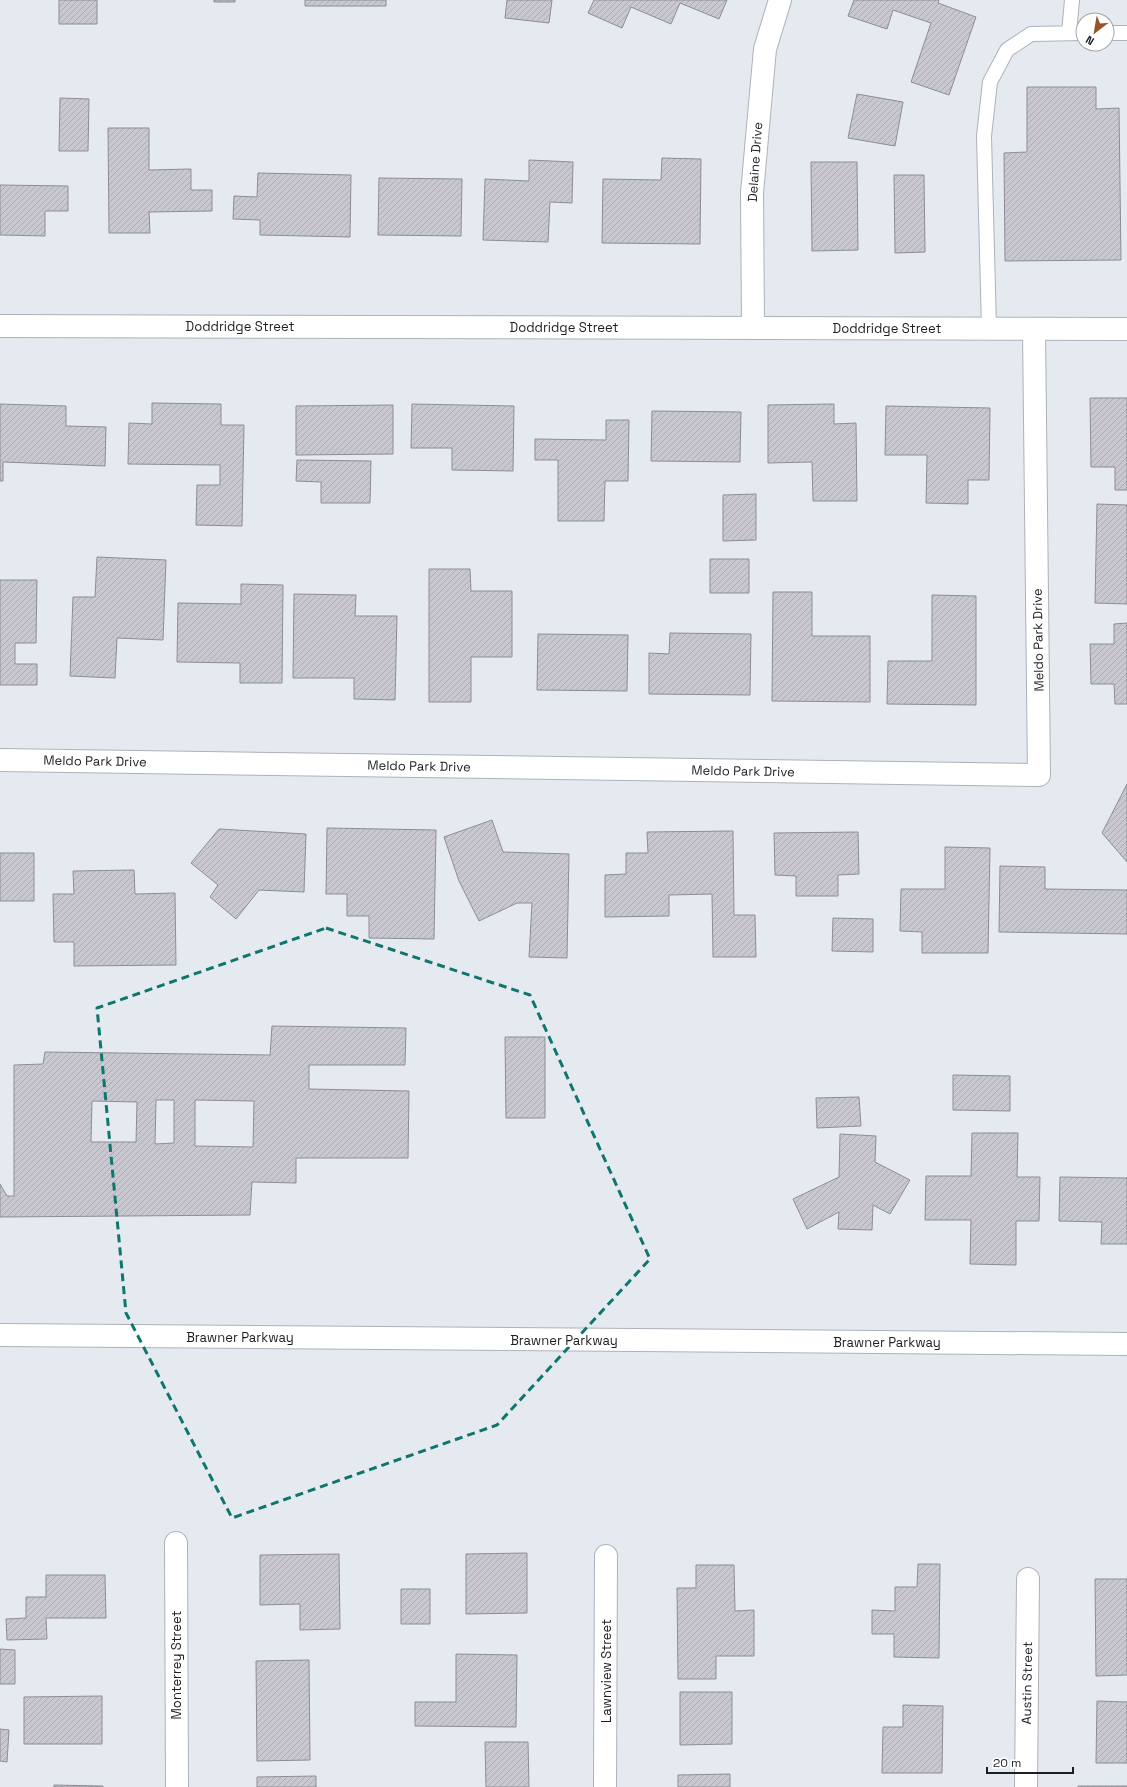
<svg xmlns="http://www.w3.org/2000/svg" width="1127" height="1787" font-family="'Space Grotesk',sans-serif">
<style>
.building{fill:url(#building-hatch);stroke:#8e8d95;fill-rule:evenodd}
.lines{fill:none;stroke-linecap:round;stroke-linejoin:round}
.lane-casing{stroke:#adb2b9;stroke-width:16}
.street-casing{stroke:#adb2b9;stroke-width:24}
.secondary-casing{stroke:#adb2b9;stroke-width:24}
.lane{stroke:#fff;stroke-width:14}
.street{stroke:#fff;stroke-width:22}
.secondary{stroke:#fff;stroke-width:22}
.marked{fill:none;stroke:#0f766e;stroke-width:3;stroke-dasharray:8 5;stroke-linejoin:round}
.labels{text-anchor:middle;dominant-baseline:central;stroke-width:4;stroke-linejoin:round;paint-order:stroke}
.street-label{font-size:13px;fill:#1d1e21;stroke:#fff}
</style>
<defs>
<pattern id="building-hatch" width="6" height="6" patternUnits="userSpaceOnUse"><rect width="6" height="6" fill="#c9c8d0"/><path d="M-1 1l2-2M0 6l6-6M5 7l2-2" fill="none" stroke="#acabb2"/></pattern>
</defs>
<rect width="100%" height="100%" fill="#e5eaf1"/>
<!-- building -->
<path class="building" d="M59 0H97V24H59Z
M214 0H235V2H214Z
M305 0H386V6H305Z
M507 0H552L549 23 505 18Z
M594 0H727L719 19 680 3 671 24 631 7 622 28 588 13Z
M854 0H939L938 3 976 17 949 95 911 82 931 23 893 10 887 29 848 16Z
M1027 87H1096V109L1119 108 1121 260 1005 261 1004 153 1027 152Z
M857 94 903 102 895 146 848 138Z
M60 98 89 99 88 151H59Z
M108 128H149V170L191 169V190H212V211L149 212 150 233H109Z
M662 158 701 159 700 244 602 243 603 179 661 180Z
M529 160 573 162 572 203 550 202 548 242 483 240 485 179 529 181Z
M811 162H857L858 250 812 251Z
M258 173 351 175 350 237 260 235V220L233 219 234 196 257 197Z
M894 175H924L925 252 895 253Z
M379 178 462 179 461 236 378 235Z
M0 185 68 186V211H45V236L0 235Z
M1090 398H1127V490H1115V467H1091Z
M152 403 221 404V425H244L242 526 196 525 197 485H220V465L128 464 129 423 152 424Z
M0 404 66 406V426L106 427 105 466 3 462V481H0Z
M412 404 514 406 513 471 452 470V448H411Z
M834 404V424L856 423 857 501H813L812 462 768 463V405Z
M393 405V454L296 455V406Z
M886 406 990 408 989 480H968V504L926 503 927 455H885Z
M652 411 741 412 740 462 651 461Z
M606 420H629L628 481H605L604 521H558V460H535V439L606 440Z
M297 460 371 461 370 503H321V482L296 481Z
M756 494V540L723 541V495Z
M1097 504 1127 505V604L1095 603Z
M97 557 166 560 163 640 117 638 115 678 70 676 73 597H95Z
M710 559H749V593H710Z
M429 569H470L471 591H512V657H471V702H429Z
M0 580H37L36 643H15V664H37V685H0Z
M241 584 283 585 282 683H240V663L177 662 178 603 241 604Z
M773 592H812V636H870V702L772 701Z
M294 594 356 595 355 616H397L395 700 354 699V678H293Z
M932 595 976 596V705L887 704 888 661H932Z
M1127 623V704H1115L1114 684H1091L1090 644H1114V624Z
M670 633 751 634 750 695 649 694V653L669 654Z
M538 634 628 635 627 691 537 690Z
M1127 784V862L1102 833Z
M492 820 503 852 569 854 567 958 529 957 532 903H517L479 921 459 881 444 837Z
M327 828 436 830 434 939 369 938V916H347V894H326Z
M219 829 306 834 304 892 259 890 236 919 210 897 218 885 191 863Z
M733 831 734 915H755L756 957H713L712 894 669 895V916L605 917V875L626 874V853H648L647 832Z
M858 832 859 874 838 875V896H796V876L775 875 774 833Z
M945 847 990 848 988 953H922V932L900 931 901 889H945Z
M0 853H34V901H0Z
M1000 866 1045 867V889L1127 890V934L999 932Z
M134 870 135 894 175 893 176 965 74 966V942H54L53 894H74L73 871Z
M833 918 873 919V952L832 951Z
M272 1026 406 1028 405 1065H309V1089L409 1091 408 1158H296V1183L252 1182 250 1215 0 1217V1184L7 1196H14V1065L43 1064 45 1052 270 1055ZM156 1100H174V1143L155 1144ZM195 1100 254 1101 253 1147 195 1146ZM92 1101 137 1102 136 1142H91Z
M505 1037H545V1118H506Z
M953 1075 1010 1076V1111L953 1110Z
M859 1097 861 1126 817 1128 816 1098Z
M972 1133H1018L1017 1177H1040L1039 1221H1016V1265L970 1264 971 1220H925L926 1176H971Z
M840 1134 876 1136 875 1162 910 1180 890 1214 873 1205 872 1230 838 1229 839 1212 807 1229 793 1199 839 1177Z
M1060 1177 1127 1178V1244H1101L1102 1222 1059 1221Z
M527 1553V1613L466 1614V1554Z
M339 1554 340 1629 300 1630V1604L260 1605V1555Z
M918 1564H940L939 1658 894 1657V1634H872V1610L895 1611V1587H917Z
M696 1565H734L735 1611 754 1610V1656H716V1679H678L677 1588H696Z
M46 1575H105L106 1618H46L47 1639 7 1640 6 1619 26 1618V1597H46Z
M1095 1579H1127V1675L1096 1676Z
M401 1589H430V1624H401Z
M0 1649 15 1650V1684H0Z
M456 1654 517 1655 516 1727 415 1726V1702H456Z
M309 1660 310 1760 257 1761 256 1661Z
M680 1692H732V1744L680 1745Z
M102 1696V1744H24V1697Z
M1097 1701 1127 1702V1763H1096Z
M903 1705 943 1706 942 1773H882L883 1727H903Z
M0 1729 9 1730 7 1762 0 1761Z
M485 1742H528L529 1787H486Z
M730 1774V1787H678V1775Z
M316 1776V1787H257V1777Z
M54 1785 103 1786V1787H54Z
M1078 1786H1127V1787H1078Z"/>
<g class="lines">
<!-- lane casing -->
<g class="lane-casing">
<path id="lane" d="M1069 33 1072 0
M1107 33H1127
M989 329 984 136 990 82 1007 50 1031 34 1083 33"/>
</g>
<!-- street casing -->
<g class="street-casing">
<path id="street" d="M753 327 752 193 765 49 780 0
M0 760 1039 775 1034 329
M0 1335 1127 1344
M176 1543 177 1787
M605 1787 606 1556
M1026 1787 1028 1579"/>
</g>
<!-- secondary casing -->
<g class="secondary-casing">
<path id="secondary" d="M0 326 1127 329"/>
</g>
<!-- lane -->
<use href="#lane" class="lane"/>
<!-- street -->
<use href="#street" class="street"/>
<!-- secondary -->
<use href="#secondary" class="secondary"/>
</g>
<!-- marked area -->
<path class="marked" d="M326 928 530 995 650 1259 497 1425 232 1518 126 1313 97 1008Z"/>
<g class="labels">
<!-- street labels -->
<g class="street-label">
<text transform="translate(755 162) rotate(-86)">Delaine Drive</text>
<text x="240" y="326">Doddridge Street</text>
<text x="564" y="327">Doddridge Street</text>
<text x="887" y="328">Doddridge Street</text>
<text transform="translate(1038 640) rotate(-91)">Meldo Park Drive</text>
<text transform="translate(95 761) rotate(1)">Meldo Park Drive</text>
<text transform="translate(419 766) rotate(1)">Meldo Park Drive</text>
<text transform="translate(743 771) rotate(1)">Meldo Park Drive</text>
<text x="240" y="1337">Brawner Parkway</text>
<text x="564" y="1340">Brawner Parkway</text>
<text x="887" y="1342">Brawner Parkway</text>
<text transform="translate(176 1665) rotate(-90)">Monterrey Street</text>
<text transform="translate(606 1671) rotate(-90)">Lawnview Street</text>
<text transform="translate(1027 1683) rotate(-89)">Austin Street</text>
</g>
</g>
<!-- north arrow -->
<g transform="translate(1095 32) rotate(211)"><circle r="19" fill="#ffffff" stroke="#a5a5a6"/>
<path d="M0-3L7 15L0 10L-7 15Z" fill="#985427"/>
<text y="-6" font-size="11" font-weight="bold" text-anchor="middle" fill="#1d1e21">N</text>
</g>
<!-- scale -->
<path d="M987 1767v6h86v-6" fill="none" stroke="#1d1e21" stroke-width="2"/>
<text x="993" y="1767" font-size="12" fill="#1d1e21" stroke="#ffffff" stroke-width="3" paint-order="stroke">20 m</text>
</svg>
